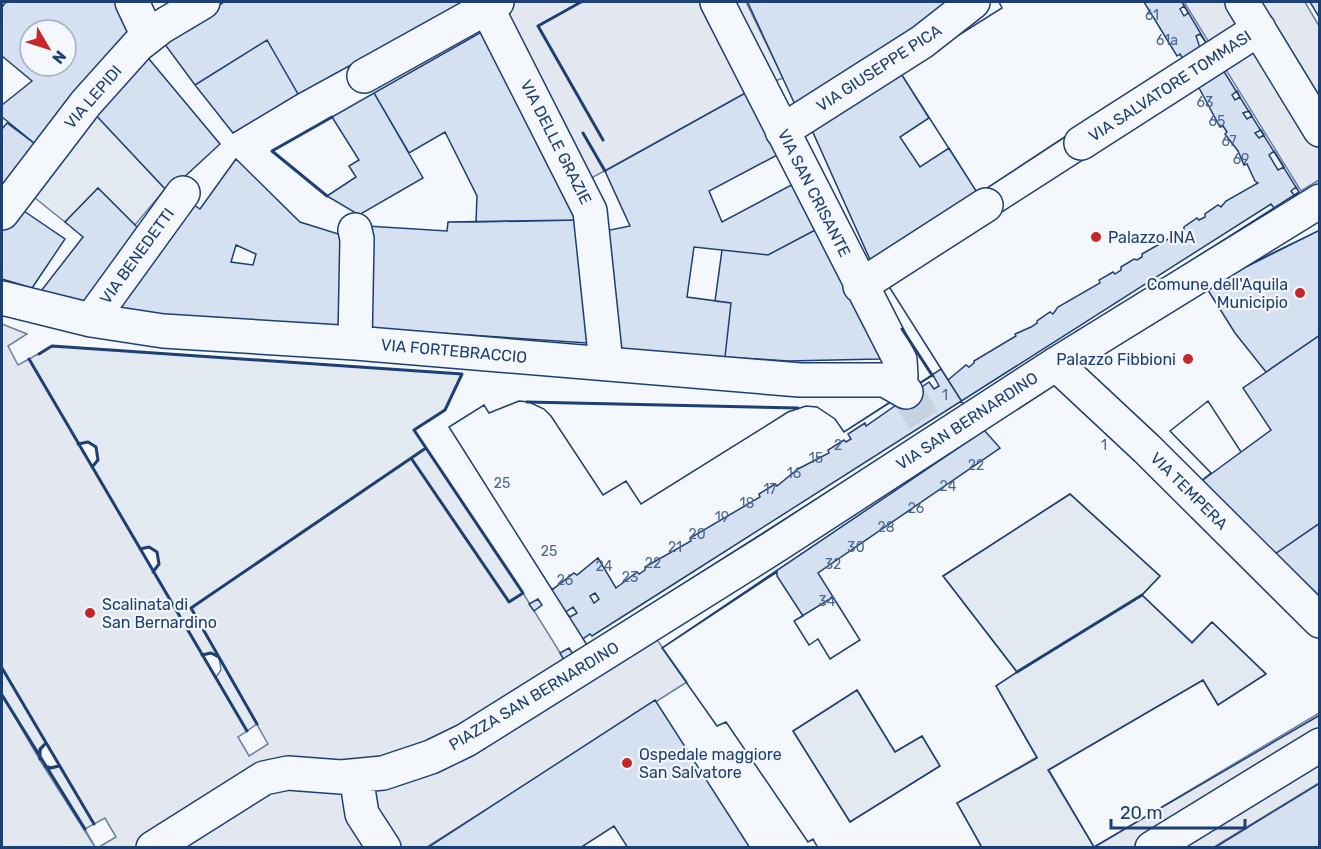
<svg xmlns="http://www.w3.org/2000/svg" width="1321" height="849" font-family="Rubik,sans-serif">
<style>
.green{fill:#e3e9f0;stroke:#687fa3;stroke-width:1.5}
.parking{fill:#e3e8f0;stroke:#687fa3;stroke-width:1.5}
.building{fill:#d5e0f0;stroke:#1d3f73;stroke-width:1.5;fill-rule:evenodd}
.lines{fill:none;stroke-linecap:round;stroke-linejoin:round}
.street-tunnel{stroke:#c9d2e0;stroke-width:33;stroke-dasharray:33 16;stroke-linecap:butt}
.street-casing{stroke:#1d3f73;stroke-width:36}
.street{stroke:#f4f7fb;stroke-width:33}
.wall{stroke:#1d3f73;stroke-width:3}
.poi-dot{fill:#c62828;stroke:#f4f7fb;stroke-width:2}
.labels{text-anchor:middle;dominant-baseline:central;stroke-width:4.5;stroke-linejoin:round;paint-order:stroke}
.number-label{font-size:14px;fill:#4b6792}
.street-label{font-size:16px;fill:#1d3f73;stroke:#f4f7fb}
.poi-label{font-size:16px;fill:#1d3f73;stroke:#f4f7fb;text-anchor:start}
</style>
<rect width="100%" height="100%" fill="#f4f7fb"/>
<!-- green -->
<path class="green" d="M95 114 165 189 135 225 98 188 65 222 30 194Z
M52 346 462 374 445 410 414 430 523 593 509 602 411 458 192 608 257 724 247 731 216 677 221 670 219 658 211 653 202 655 153 572 159 564 157 552 149 547 140 549 92 467 98 459 96 447 88 442 78 444 29 359Z
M1070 494 1160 576 1142 595 1192 642 1212 622 1266 674 1218 705 1203 680 1049 770 1094 847H982L957 803 1037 757 996 686 1017 672 943 576Z
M2 668 46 743 39 753 41 761 47 767 59 766 94 824 85 829 95 847H2Z
M857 690 895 752 922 736 940 766 850 822 793 731Z"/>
<!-- parking -->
<path class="parking" d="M470 2H746L783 78 749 91 568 191Z
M1184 2H1305L1319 26V180L1301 191Z
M2 324 27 334 8 346 18 365 29 359 247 731 238 737 249 756 268 744 191 608 411 458 509 602 523 593 564 659 587 645 648 627 687 682 427 847H99L116 837 105 818 94 824 2 668Z
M2 695 41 762 95 847H2Z
M1319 713V783L1214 847 1093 848Z"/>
<!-- building -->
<path class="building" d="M6 2H115L133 38 39 147 2 117V105L32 81 2 56V7ZM30 30H66V66H30Z
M224 2H466L298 94 267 40 195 85 161 39Z
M750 2H962L798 111 748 3Z
M999 2H1182L1207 44 978 194 900 72 1002 8Z
M999 2H1144L1177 56 1180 54 1183 59 978 194 900 72 1002 8Z
M1310 2H1320V17H1319Z
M1184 6 1188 13 1184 16 1180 9Z
M485 30 579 220 476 222 477 196 445 132 409 153 374 93Z
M1200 34 1207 44 1200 48 1196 36Z
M267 40 298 94 233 133 195 85Z
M144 53 220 144 168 192 91 110Z
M1223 70 1299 192 964 405 888 285Z
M900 72 929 118 900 137 920 167 949 148 978 194 872 264 811 128Z
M1198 86 1220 127 1223 126 1227 132 1225 134 1238 151 1244 165 1247 164 1255 181 1258 183 1226 201 1221 207 1218 205 1205 214V217L1199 220 1197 218 1184 227V230L1142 254V257L1137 260 1134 259 1121 267V270L1115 274 1113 272 1099 280 1100 283 1058 307 1053 314 1050 312 1037 321V323L1031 327 1015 334 1016 336 974 361V363L969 367 966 365 948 380 888 285Z
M749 91 781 153 709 191 722 222 797 182 819 228 768 255 694 247 687 297 731 303 725 357 611 349 600 232 630 226 605 171Z
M1237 91 1240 97 1235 100 1232 95Z
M374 93 423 178 359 215 327 196 356 177 349 166 359 160 332 117Z
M1249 111 1252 116 1247 119 1243 113Z
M7 123 39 147 2 195V129Z
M1261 130 1264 135 1259 138 1255 133Z
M1274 151 1284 167 1278 170 1269 155Z
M236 159 300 222 348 237 350 327 196 321 112 310 188 201 200 209ZM236 245 256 254 253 265 231 262Z
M1296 187 1299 192 1295 196 1291 191Z
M98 188 142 232 92 304 41 291 83 237 65 222Z
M1271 204 1274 208 1242 229 611 630 587 645 583 639 590 634 592 636 677 582Z
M15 205 65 239 32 288 2 279V226Z
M579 220 587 343 364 328 367 226 447 231 448 222Z
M819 228 885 357 880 359 788 361 725 357 731 303 715 301 722 250 768 255Z
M1320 230V335L1243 388 1271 430 1241 452 1208 401 1170 431 1211 473 1196 485 1073 370 1242 268Z
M1320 230V335L1243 388 1271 430 1241 452 1208 401 1170 431 1211 473 1196 485 1073 370 1242 268Z
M1320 230V335L1266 372 1235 333 1206 287Z
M1320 335V523L1269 558 1196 485 1271 430 1243 388Z
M941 369 964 405 587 645 449 427 484 405 489 413 519 401 529 402 544 409 551 416 603 495 626 481 641 504 788 412 806 406 817 407 835 419 844 432Z
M933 375 939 386 934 389 929 382 866 426 865 423 848 434 851 439 846 442 844 440 828 450 829 453 798 469 777 486 775 484 759 494 760 497 690 538 691 541 645 567V570L639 574 637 572 616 588 598 558 577 575 574 573 553 589 551 588 449 427 484 405 489 413 519 401 529 402 544 409 551 416 603 495 626 481 641 504 788 412 806 406 817 407 835 419 844 432Z
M1062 378 1320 635V715L1094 847 1048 770 1203 680 1218 705 1266 674 1212 622 1192 643 1142 595 1160 576 1070 494 943 576 1017 672 996 686 1037 758 957 803 982 848H818L813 839 808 842 726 722 717 726 662 648ZM833 597 860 640 830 659 818 639 809 645 794 621ZM857 690 895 752 922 736 940 766 850 822 793 731Z
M1062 378 1320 635V715L1094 847 1048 770 1203 680 1218 705 1266 674 1212 622 1192 643 1142 595 1160 576 1070 494 943 576 1017 672 996 686 1037 758 957 803 982 848H818L813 839 808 842 726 722 717 726 662 648 777 572V576L803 616 794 621 809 645 818 639 830 659 860 640 818 573 1000 448 984 430ZM857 690 895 752 922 736 940 766 850 822 793 731Z
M1320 523V608L1269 558Z
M595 593 599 599 594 603 590 596Z
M538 599 542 605 534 611 529 604Z
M573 607 577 613 570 617 566 612Z
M569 648 573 654 564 660 560 653Z
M655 700 750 848H628L614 826 580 848H427Z
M1320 783V848H1214Z"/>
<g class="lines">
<!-- street-tunnel -->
<path class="street-tunnel" d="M906 392 929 428"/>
<!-- street casing -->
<g class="street-casing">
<path id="street" d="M132 2 148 36
M484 2 590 211 606 363
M717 2 900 360 901 376 897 385
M1242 2 1320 130
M364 76 497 2
M782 131 922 42 973 2
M1081 143 1259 29
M2 213 86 103 138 45 161 27 203 2
M860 286 986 205
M2 298 91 320 163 331 355 343 800 380H885L906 392
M91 320 183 193
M355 343 357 239 355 230
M1056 364 1147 449 1320 621
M356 776 362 814 384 848
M153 848 264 778 288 773 341 777 383 773 431 757 466 740 777 545 1056 364 1320 201
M1152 848 1320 745"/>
</g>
<!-- street -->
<use href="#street" class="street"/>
<!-- wall -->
<path class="wall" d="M581 2 538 26 603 140
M1320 19V23
M583 133 605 171
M327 196 272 151 332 117
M902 329 932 375
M39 354 52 346 462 374 445 410 414 430 523 593 509 602 411 458
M29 359 247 731
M527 402 798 408
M78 444 88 442 96 447 98 460 92 467
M140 549 149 547 157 552 159 564 153 572
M202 655 211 653 217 656
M2 668 94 824
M1017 672 1142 595
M2 695 85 829
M257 724 191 608 426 448
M40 759V749L46 743
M45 766 51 768 59 766"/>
</g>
<!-- markers -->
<g class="poi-dot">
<circle cx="1096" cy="237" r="6"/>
<circle cx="1300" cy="293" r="6"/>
<circle cx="1188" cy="359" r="6"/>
<circle cx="90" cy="613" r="6"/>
<circle cx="627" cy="763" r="6"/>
</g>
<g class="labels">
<!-- number labels -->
<g class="number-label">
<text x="1152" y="15">61</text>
<text x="1167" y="40">61a</text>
<text x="1205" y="102">63</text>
<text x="1217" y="121">65</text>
<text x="1229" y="141">67</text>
<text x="1241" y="159">69</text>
<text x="945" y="395">1</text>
<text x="838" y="445">2</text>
<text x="1104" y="445">1</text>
<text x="816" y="458">15</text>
<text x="976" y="465">22</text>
<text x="794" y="473">16</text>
<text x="502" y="483">25</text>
<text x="948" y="486">24</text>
<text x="770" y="489">17</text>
<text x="747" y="503">18</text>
<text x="916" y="508">26</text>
<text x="722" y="517">19</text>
<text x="886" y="527">28</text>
<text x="697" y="534">20</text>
<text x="675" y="547">21</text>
<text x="856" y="547">30</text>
<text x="549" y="551">25</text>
<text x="653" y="563">22</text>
<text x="833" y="564">32</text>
<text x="604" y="566">24</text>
<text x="630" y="577">23</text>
<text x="565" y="580">26</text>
<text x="827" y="601">34</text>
</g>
<!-- street labels -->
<g class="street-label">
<text transform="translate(879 68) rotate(-33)">VIA GIUSEPPE PICA</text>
<text transform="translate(1170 86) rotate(-33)">VIA SALVATORE TOMMASI</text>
<text transform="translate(93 97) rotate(-49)">VIA LEPIDI</text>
<text transform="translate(556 142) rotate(63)">VIA DELLE GRAZIE</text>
<text transform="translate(814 193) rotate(63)">VIA SAN CRISANTE</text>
<text transform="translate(137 256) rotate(-54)">VIA BENEDETTI</text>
<text transform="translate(454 351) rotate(5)">VIA FORTEBRACCIO</text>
<text transform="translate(967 421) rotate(-33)">VIA SAN BERNARDINO</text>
<text transform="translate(1189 491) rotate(45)">VIA TEMPERA</text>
<text transform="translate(534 696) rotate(-31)">PIAZZA SAN BERNARDINO</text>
</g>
<!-- poi labels -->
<g class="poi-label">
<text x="1108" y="237">Palazzo INA</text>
<text x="1288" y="284" text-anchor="end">Comune dell'Aquila<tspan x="1288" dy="18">Municipio</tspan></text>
<text x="1176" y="359" text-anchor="end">Palazzo Fibbioni</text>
<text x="102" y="604">Scalinata di<tspan x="102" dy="18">San Bernardino</tspan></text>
<text x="639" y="754">Ospedale maggiore<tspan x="639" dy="18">San Salvatore</tspan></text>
</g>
</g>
<!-- border -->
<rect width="1321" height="849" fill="none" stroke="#1d3f73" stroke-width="6"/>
<!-- north arrow -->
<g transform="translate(48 48) rotate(129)"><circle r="28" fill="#f4f7fb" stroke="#9eadc5" stroke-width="1.5"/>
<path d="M0-4.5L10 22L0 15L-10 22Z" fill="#c62828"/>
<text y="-9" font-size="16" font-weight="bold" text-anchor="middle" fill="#1d3f73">N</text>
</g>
<!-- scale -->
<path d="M1111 819v9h134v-9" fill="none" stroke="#1d3f73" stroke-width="3"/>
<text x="1120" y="819" font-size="18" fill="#1d3f73" stroke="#f4f7fb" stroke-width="4.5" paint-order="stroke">20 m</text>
</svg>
